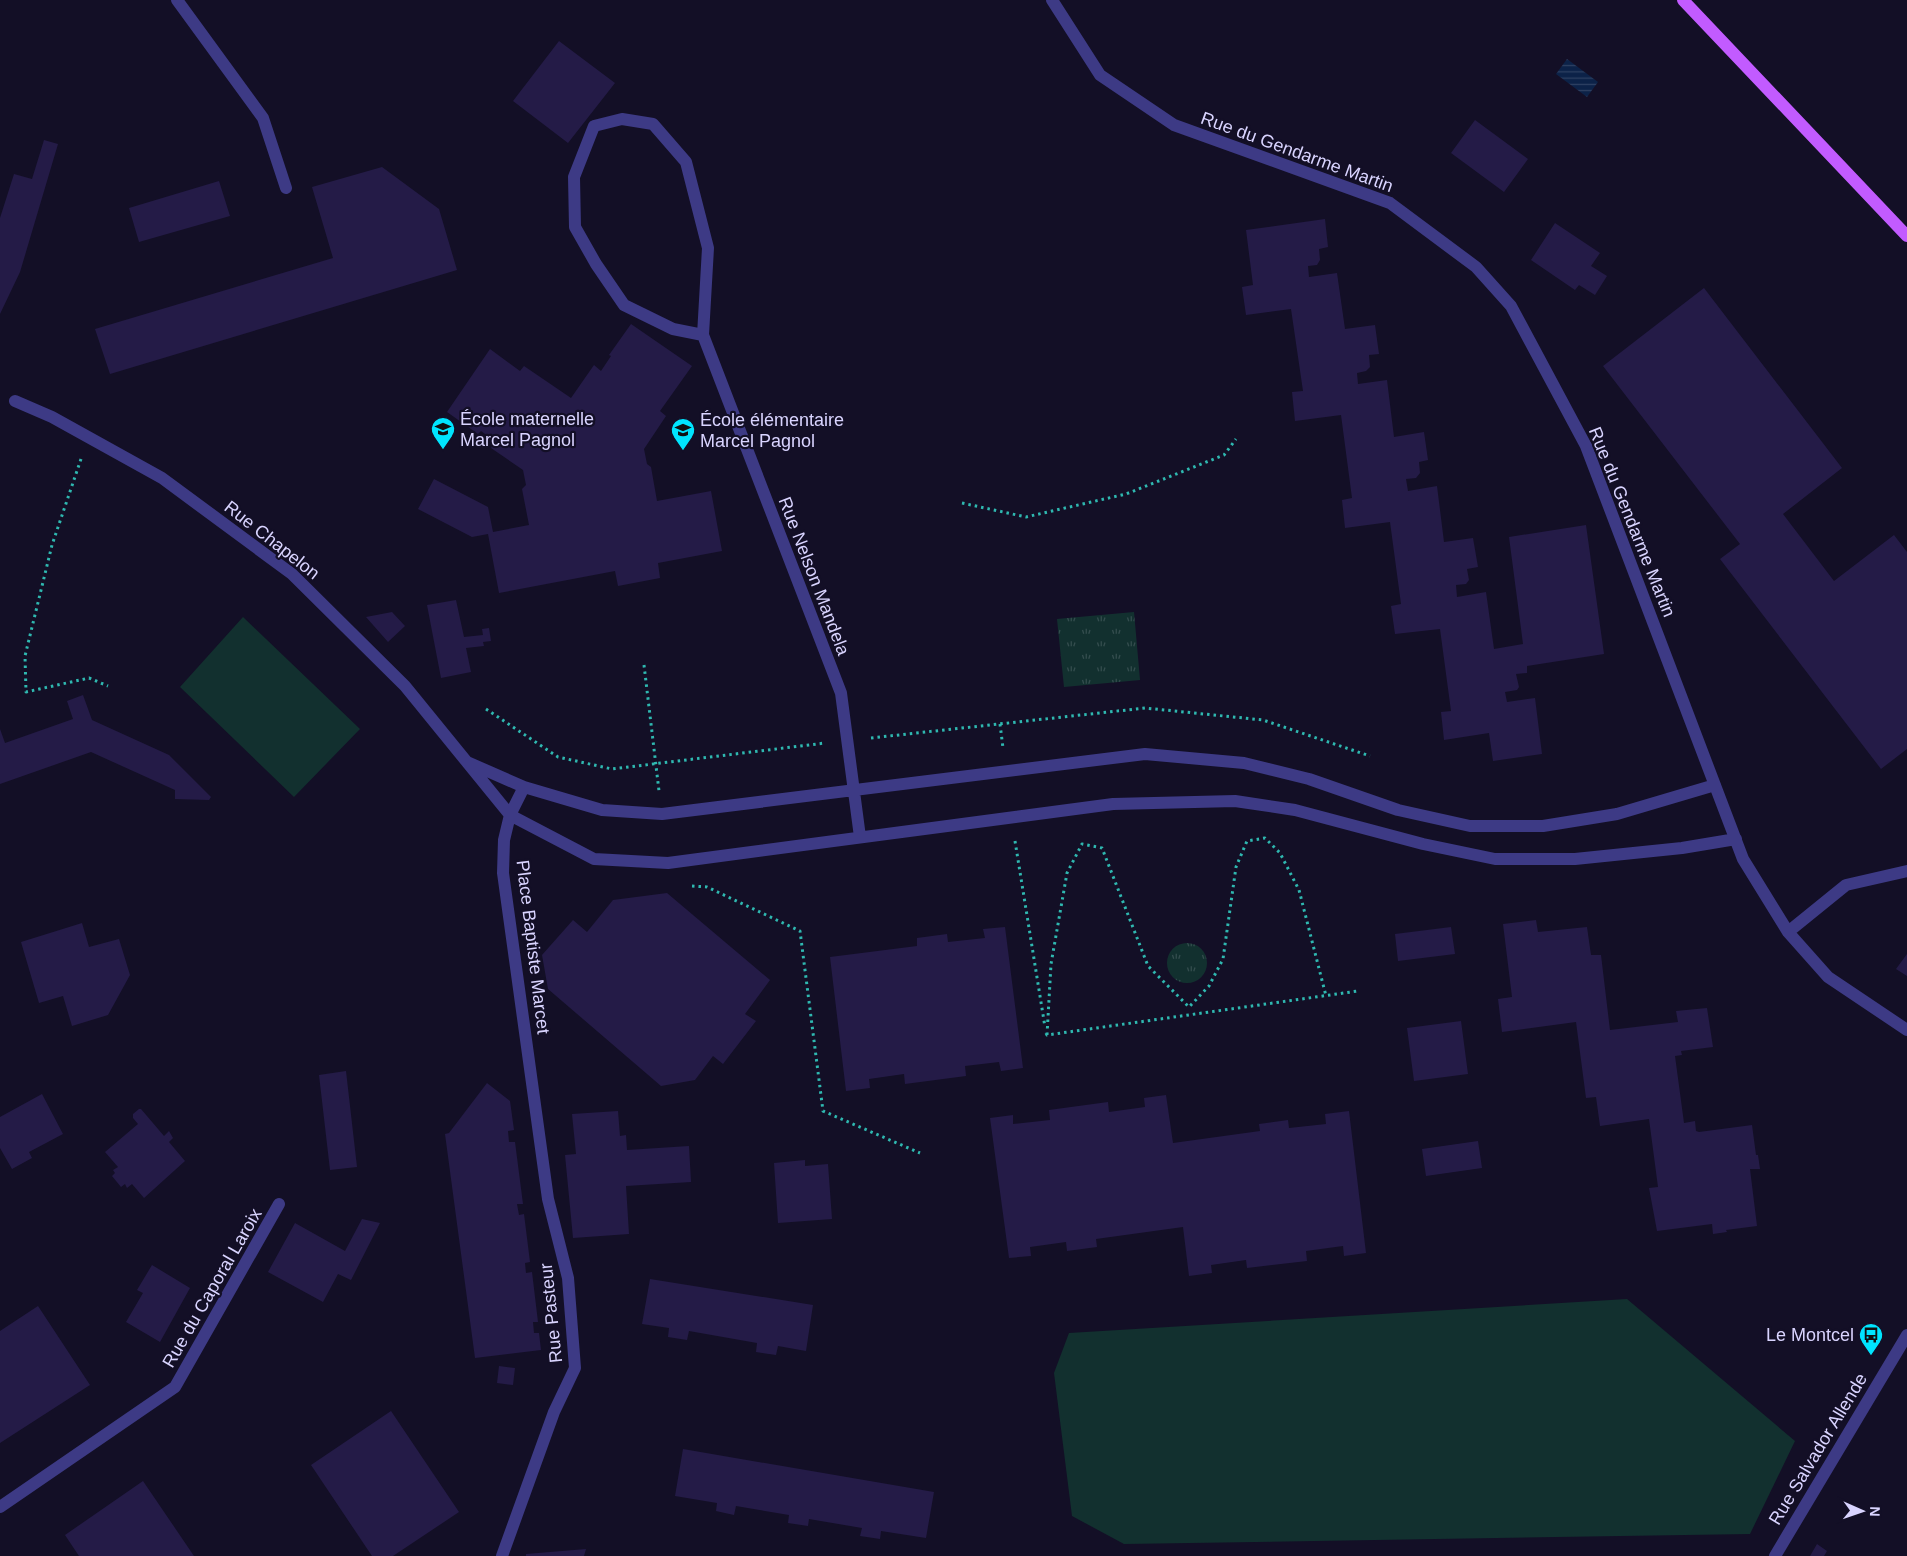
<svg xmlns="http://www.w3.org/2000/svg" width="1907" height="1556" font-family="Arial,sans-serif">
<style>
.park{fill:url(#park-tufts)}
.garden{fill:#12302f}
.water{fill:url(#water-rules)}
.building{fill:#241b47}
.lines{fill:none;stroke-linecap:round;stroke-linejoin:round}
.path{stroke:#2fb8b0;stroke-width:3;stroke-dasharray:2.5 4;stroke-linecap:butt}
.minor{stroke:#3d3a85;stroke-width:12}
.major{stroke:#c25bff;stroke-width:12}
.labels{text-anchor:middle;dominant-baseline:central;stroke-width:4.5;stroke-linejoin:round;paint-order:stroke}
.street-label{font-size:18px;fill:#d9d4ff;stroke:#130f26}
.poi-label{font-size:18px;fill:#d9d4ff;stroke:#130f26;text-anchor:start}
</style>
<defs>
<pattern id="park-tufts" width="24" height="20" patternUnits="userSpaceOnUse" patternTransform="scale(1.25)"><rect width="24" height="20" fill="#12302f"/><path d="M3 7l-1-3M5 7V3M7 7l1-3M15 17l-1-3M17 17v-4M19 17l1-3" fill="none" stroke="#344d4e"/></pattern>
<pattern id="water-rules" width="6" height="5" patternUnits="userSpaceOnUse" patternTransform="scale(1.25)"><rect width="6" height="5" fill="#0c2248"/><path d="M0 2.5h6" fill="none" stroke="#2f4163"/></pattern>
</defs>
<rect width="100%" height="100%" fill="#130f26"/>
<!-- park -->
<path class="park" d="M1134 612 1140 680 1064 687 1057 619Z
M1167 963a20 20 0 1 1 40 0a20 20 0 1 1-40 0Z"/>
<!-- garden -->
<path class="garden" d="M243 617 360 729 294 797 180 687Z
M1627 1299 1795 1441 1750 1534 1124 1544 1072 1516 1054 1373 1069 1333Z"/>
<!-- water -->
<path class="water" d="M1567 59 1598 82 1587 97 1556 74Z"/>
<!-- building -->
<path class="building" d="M559 41 615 83 568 143 513 101Z
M1475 120 1528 159 1504 192 1451 153Z
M44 140 58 144 20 272 0 314V218L14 174 32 179Z
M382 167 439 209 457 270 110 374 95 329 333 258 312 187Z
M219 181 230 216 139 242 129 208Z
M1325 219 1328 247 1319 249 1320 260 1317 265 1308 266 1309 277 1337 273 1345 329 1375 325 1379 354 1369 355 1370 367 1366 371 1357 373 1358 384 1387 380 1394 437 1424 432 1428 460 1419 462 1420 473 1416 478 1406 479 1408 491 1437 486 1444 542 1473 538 1478 567 1467 569 1469 580 1466 584 1456 585 1457 597 1486 592 1494 649 1523 644 1509 537 1586 525 1604 654 1527 666V673L1516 674 1519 687 1517 690 1505 692 1507 702 1535 698 1542 754 1493 761 1489 733 1444 740 1441 712 1451 711 1440 629 1395 634 1391 606 1401 604 1390 522 1345 528 1342 500 1352 498 1341 415 1295 421 1292 392 1303 391 1291 309 1246 315 1242 287 1253 285 1246 230Z
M1555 223 1600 253 1591 266 1607 276 1595 295 1579 285 1575 290 1531 260Z
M1704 288 1842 468 1783 514 1834 581 1894 535 1907 552V749L1881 769 1720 559 1740 544 1603 366Z
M631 324 692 366 660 411 666 416 644 449 647 464 651 467 657 501 711 491 722 551 658 563 660 578 618 586 615 571 499 593 488 534 472 537 418 509 434 479 488 507 493 532 529 525 522 489 526 485 523 470 491 448 495 441 481 431 478 434 447 412 490 349 520 371 524 366 571 398 594 365 601 371 611 356 609 355Z
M456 600 464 637 483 635 482 629 489 628 491 641 483 642 484 646 466 648 471 672 441 678 427 605Z
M392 612 405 626 388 642 366 617Z
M83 695 92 720 169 755 211 797 209 800 175 799V790L91 752 0 784V729L5 743 73 719 67 701Z
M667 893 770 980 745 1014 756 1021 723 1064 713 1056 695 1080 661 1086 548 989 542 955 573 920 587 932 613 900Z
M1536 920 1538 932 1587 927 1591 955H1601L1610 1030 1678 1022 1676 1011 1707 1008 1713 1047 1681 1051 1682 1055 1675 1056 1684 1123 1695 1121 1696 1131 1699 1132 1752 1125 1756 1155H1758L1760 1169H1750L1757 1226 1726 1230 1727 1232 1713 1234 1712 1224 1657 1231 1649 1188 1658 1187 1649 1119 1600 1126 1596 1097 1586 1098 1576 1022 1502 1032 1498 999 1512 997 1503 924Z
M82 923 89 947 119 939 130 975 108 1015 72 1026 63 996 39 1003 21 942Z
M1005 927 1023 1068 1001 1071 999 1062 965 1066 966 1076 905 1084 904 1074 869 1079 870 1088 846 1091 830 957 917 946V938L947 934 948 942 985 938 983 929Z
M1451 927 1455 954 1398 961 1395 934Z
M1907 954V976L1896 969Z
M1461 1021 1468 1074 1414 1081 1407 1028Z
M346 1071 357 1167 330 1170 319 1075Z
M487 1083 510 1101 514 1130 508 1131 509 1142H515L523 1204H517L519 1215 524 1214 530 1262 525 1263 526 1273 532 1272 538 1322H533L534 1333H539L541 1350 475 1358 445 1134 449 1133Z
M42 1094 63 1134 29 1152 32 1158 12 1169 0 1148V1117Z
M1166 1095 1173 1143 1260 1131 1259 1124 1288 1120 1289 1128 1326 1124 1325 1114 1349 1111 1366 1253 1344 1256 1343 1246 1306 1251 1307 1261 1247 1268 1246 1260 1211 1265 1212 1273 1189 1276 1183 1227 1096 1239 1097 1247 1067 1251 1066 1242 1030 1247 1031 1256 1009 1258 990 1118 1013 1115V1124L1050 1120 1049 1110 1108 1102 1109 1112 1145 1107 1144 1098Z
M139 1109H141L164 1136 169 1131 173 1138 169 1142 185 1161 144 1198 132 1184 127 1188 125 1184 121 1187 112 1176 115 1173 113 1170 118 1167 105 1152 138 1124 133 1118V1114Z
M618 1111 620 1136 626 1135 627 1150 689 1146 691 1182 626 1186 629 1234 573 1238 565 1155 576 1154 572 1114Z
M1478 1141 1482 1168 1426 1176 1422 1149Z
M805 1160V1166L828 1164 832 1219 778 1223 774 1163Z
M362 1219 380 1223 351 1280 338 1274 323 1302 268 1272 295 1223 345 1251Z
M152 1265 190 1288 160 1342 126 1322 143 1293 137 1290Z
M650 1279 813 1305 806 1351 778 1346 776 1355 756 1352 757 1343 689 1331 687 1340 668 1337 669 1328 642 1324Z
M38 1306 90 1385 0 1443V1331Z
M499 1366 515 1368 513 1385 497 1383Z
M391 1411 459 1512 393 1556H372L311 1465Z
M683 1449 934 1492 926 1538 881 1531 880 1539 860 1536 862 1528 809 1519 808 1526 788 1523 789 1515 736 1506 734 1515 716 1511 717 1503 675 1496Z
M143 1481 194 1556H79L65 1535Z
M1817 1544 1827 1551 1824 1556H1810Z
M586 1549 584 1556H526V1554Z"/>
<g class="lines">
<!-- path -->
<path class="path" d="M81 459 52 545 25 656 26 692 89 678 108 686
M962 503 1026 517 1126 494 1224 455 1236 439
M644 665 659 791
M486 709 558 757 612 769 825 743
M1000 724 1003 748
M871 738 1145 708 1263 720 1370 756
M1015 841 1045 1027
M692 886 707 887 800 931 823 1111 920 1153
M1046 1033 1047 1035 1358 991
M1047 1035 1051 964 1067 873 1082 844 1102 848 1148 966 1189 1007 1209 986 1223 959 1236 867 1247 841 1265 838 1280 853 1299 890 1326 996"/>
<!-- minor -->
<path class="minor" d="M177 0 263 118 286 188
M1052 0 1100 75 1174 125 1390 203 1476 267 1511 306 1586 446 1743 859 1788 932 1828 977 1907 1030
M703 335 673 329 624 305 596 264 575 227 574 177 594 126 622 119 653 124 686 162 708 248 703 335 841 693 860 837
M15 401 52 417 162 478 292 574 405 686 510 815 594 859 668 863 1113 804 1235 801 1295 810 1423 844 1495 859H1575L1682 848 1736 839
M467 762 524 787 602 810 662 814 1145 754 1244 763 1309 779 1398 810 1470 826H1543L1617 814 1715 785
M1788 932 1846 885 1907 871
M0 1507 175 1387 279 1204
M502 1556 554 1412 575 1368 568 1278 548 1199 503 873 504 840 510 815 524 787
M1775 1556 1907 1335"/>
<!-- major -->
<path class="major" d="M1683 0 1907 236"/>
</g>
<!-- icons -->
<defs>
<g id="school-pin" transform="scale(1.25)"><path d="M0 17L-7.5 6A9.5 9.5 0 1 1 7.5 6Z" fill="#00e5ff" stroke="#130f26"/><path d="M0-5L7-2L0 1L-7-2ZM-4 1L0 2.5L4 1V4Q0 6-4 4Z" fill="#111"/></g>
<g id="bus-pin" transform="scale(1.25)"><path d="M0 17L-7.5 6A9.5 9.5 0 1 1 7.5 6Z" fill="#00e5ff" stroke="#130f26"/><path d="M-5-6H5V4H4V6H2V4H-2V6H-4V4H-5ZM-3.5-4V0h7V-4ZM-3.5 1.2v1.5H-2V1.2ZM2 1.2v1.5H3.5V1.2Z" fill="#111"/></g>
</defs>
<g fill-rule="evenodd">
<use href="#school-pin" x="443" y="429"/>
<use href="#school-pin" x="683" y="430"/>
<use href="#bus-pin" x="1871" y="1335"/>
</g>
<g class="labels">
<!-- street labels -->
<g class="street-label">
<text transform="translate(1297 152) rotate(20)">Rue du Gendarme Martin</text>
<text transform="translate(1632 522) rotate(68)">Rue du Gendarme Martin</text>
<text transform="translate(272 540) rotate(38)">Rue Chapelon</text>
<text transform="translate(814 576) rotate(69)">Rue Nelson Mandela</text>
<text transform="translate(533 947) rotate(83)">Place Baptiste Marcet</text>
<text transform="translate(212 1288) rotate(-60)">Rue du Caporal Laroix</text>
<text transform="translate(551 1313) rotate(-96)">Rue Pasteur</text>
<text transform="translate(1818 1449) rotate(-59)">Rue Salvador Allende</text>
</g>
<!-- poi labels -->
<g class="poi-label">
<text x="460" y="419">École maternelle<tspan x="460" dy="21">Marcel Pagnol</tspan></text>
<text x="700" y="420">École élémentaire<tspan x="700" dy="21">Marcel Pagnol</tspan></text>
<text x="1854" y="1335" text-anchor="end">Le Montcel</text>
</g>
</g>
<!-- north arrow -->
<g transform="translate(1862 1511) rotate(92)" stroke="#130f26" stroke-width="4" paint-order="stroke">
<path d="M0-4L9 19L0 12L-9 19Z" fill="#d9d4ff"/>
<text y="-8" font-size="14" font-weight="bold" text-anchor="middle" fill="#d9d4ff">N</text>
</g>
</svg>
